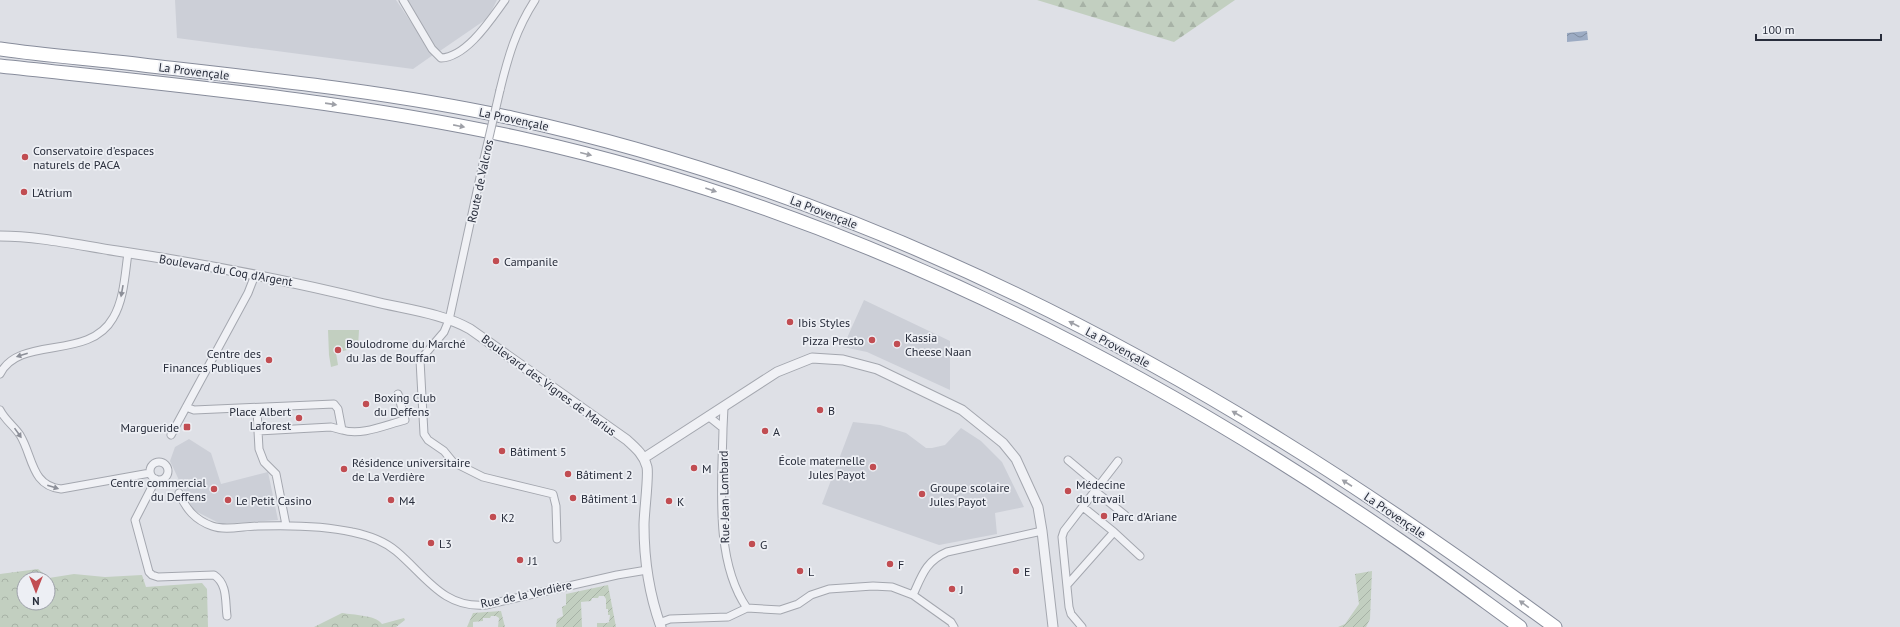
<svg xmlns="http://www.w3.org/2000/svg" width="1900" height="627" font-family="'PT Sans',sans-serif">
<style>
.built{fill:#cccfd7}
.grass{fill:#c2cfc0}
.forest{fill:url(#forest-firs)}
.park{fill:url(#park-crowns);fill-rule:evenodd}
.garden{fill:url(#garden-furrows)}
.water{fill:url(#water-waves)}
.lines{fill:none;stroke-linecap:round;stroke-linejoin:round}
.minor-casing{stroke:#a4a7af;stroke-width:9}
.tertiary-casing{stroke:#a4a7af;stroke-width:11}
.motorway-casing{stroke:#878c9b;stroke-width:15}
.minor{stroke:#f0f1f5;stroke-width:7}
.tertiary{stroke:#f0f1f5;stroke-width:9}
.motorway{stroke:#fff;stroke-width:13}
.minor-bridge-casing{stroke:#a4a7af;stroke-width:9;stroke-linecap:butt}
.minor-bridge{stroke:#f0f1f5;stroke-width:7}
.oneway{fill:#9ea0a7}
.oneway2{fill:#8c8f98}
.poi-dot{fill:#c14d52;stroke:#edeff4;stroke-width:1.5}
.labels{text-anchor:middle;dominant-baseline:central;stroke-width:3.5;stroke-linejoin:round;paint-order:stroke}
.street-label{font-size:12px;fill:#282d3b;stroke:#edeff4}
.poi-label{font-size:12px;fill:#282d3b;stroke:#edeff4;text-anchor:start}
</style>
<defs>
<pattern id="forest-firs" width="22" height="20" patternUnits="userSpaceOnUse"><rect width="22" height="20" fill="#c2cfc0"/><path d="M5 1l3.5 6h-7zM16 11l3.5 6h-7z" fill="#a7b2a6"/></pattern>
<pattern id="park-crowns" width="20" height="18" patternUnits="userSpaceOnUse"><rect width="20" height="18" fill="#c2cfc0"/><path d="M2 6a3 3 0 1 1 6 0M12 15a3 3 0 1 1 6 0" fill="none" stroke="#a7b2a6"/></pattern>
<pattern id="garden-furrows" width="10" height="10" patternUnits="userSpaceOnUse"><rect width="10" height="10" fill="#c2cfc0"/><path d="M-1 1l2-2M0 10L10 0M9 11l2-2" fill="none" stroke="#a7b2a6"/></pattern>
<pattern id="water-waves" width="16" height="10" patternUnits="userSpaceOnUse"><rect width="16" height="10" fill="#9cabc3"/><path d="M0 5q4-4 8 0t8 0" fill="none" stroke="#7f8ca0"/></pattern>
</defs>
<rect width="100%" height="100%" fill="#dee0e6"/>
<!-- built -->
<path class="built" d="M175 0H396L433 55 413 69 177 38Z
M406 0H497L488 18 437 53Z
M864 300 950 341V390L867 352 843 347Z
M853 422 880 425 906 433 926 448H932L945 445 961 428 981 441 1002 462 1024 507 995 513 997 534 939 545 822 504Z
M189 439 211 453 221 484 268 472 278 520 221 524 193 510 170 461 175 447Z"/>
<!-- grass -->
<path class="grass" d="M328 330H359L358 347 336 353 338 365 331 367 329 355Z"/>
<!-- forest -->
<path class="forest" d="M1037 0H1235L1174 42Z"/>
<!-- park -->
<path class="park" d="M38 569 49 578 74 574 105 577 142 575 146 587 202 583 207 589 208 627H0V574ZM24 579H48V603H24Z
M342 613C353 615 376 615 382 624L404 618 405 620 396 627H314Z"/>
<!-- garden -->
<path class="garden" d="M1372 571 1370 619 1366 627H1338L1345 624 1359 604 1355 574Z
M608 585 616 627H597V623H607L609 622 610 615H608V609H606V599L604 596H599L598 598H592L591 601 581 602 582 627H556L557 619 563 616 562 607 566 605V594Z
M501 611 505 627H498L499 618 496 616H491L490 618H483V621L473 622V627H467L473 613Z"/>
<!-- water -->
<path class="water" d="M1587 31 1588 40 1567 42V33Z"/>
<g class="lines">
<!-- minor casing -->
<g class="minor-casing">
<path id="minor" d="M403 0 432 49 441 58C467 57 491 19 505 0
M500 90C508 57 516 29 535 0
M484 159 449 320 444 332 420 360 424 434 428 440 444 451 453 462 483 477 553 494 556 506 557 539
M0 374C19 335 89 361 113 318 124 300 125 274 128 253
M186 407 194 410 334 404 338 409 342 430 331 427 258 431 257 408
M0 410C5 420 14 426 20 435 33 456 31 486 61 489L150 473
M708 416 723 428 724 407
M723 428C722 484 714 561 747 608
M342 430C362 436 385 425 405 420L398 394
M258 431 259 449 264 462 276 474 286 525
M171 435 248 293 255 275
M1068 460 1099 486
M150 471a9 9 0 1 1 18 0a9 9 0 1 1-18 0Z
M156 479 135 520 149 572 152 575 158 577 214 575C228 584 225 602 227 616
M1095 491 1125 515
M179 493C186 509 195 520 212 526 225 531 244 526 258 526 289 525 321 525 352 532 367 535 384 541 396 551 425 575 443 609 486 605L617 575 647 570
M1114 532 1140 556
M1067 585 1114 532 1083 507
M913 595C922 575 926 561 947 552L1042 531
M659 623 670 619 728 617 747 608 780 610 798 604 811 595 829 589 873 586 892 587 913 595 951 622 954 627
M1082 627 1071 614 1069 607 1062 537 1064 531 1118 461"/>
</g>
<!-- tertiary casing -->
<g class="tertiary-casing">
<path id="tertiary" d="M0 236C39 236 78 245 117 251 203 264 287 280 372 301 403 309 442 313 470 329L627 440C636 448 644 455 647 467 649 476 644 512 644 525 644 560 649 594 661 627
M644 458 777 372 812 358 843 360 877 369 962 410 1003 443 1016 459 1038 507 1042 531 1053 627"/>
</g>
<!-- motorway casing -->
<g class="motorway-casing">
<path id="motorway" d="M0 49C48 56 96 59 143 65 266 79 391 92 512 118 786 178 1044 293 1282 441 1376 499 1466 562 1555 627
M0 66C175 85 352 101 524 139 839 209 1135 358 1399 540 1440 568 1480 598 1520 627"/>
</g>
<!-- minor -->
<use href="#minor" class="minor"/>
<!-- tertiary -->
<use href="#tertiary" class="tertiary"/>
<!-- motorway -->
<use href="#motorway" class="motorway"/>
<!-- minor-bridge casing -->
<g class="minor-bridge-casing">
<path id="minor-bridge" d="M484 159 500 90"/>
</g>
<!-- minor-bridge -->
<use href="#minor-bridge" class="minor-bridge"/>
</g>
<!-- one-way arrows -->
<defs><path id="oneway-solid" d="M-6-.8H1V-3.2L6.5 0L1 3.2V.8H-6Z"/></defs>
<g class="oneway">
<use href="#oneway-solid" transform="translate(331 104) rotate(8)"/>
<use href="#oneway-solid" transform="translate(459 126) rotate(11)"/>
<use href="#oneway-solid" transform="translate(586 154) rotate(14)"/>
<use href="#oneway-solid" transform="translate(711 190) rotate(19)"/>
<use href="#oneway-solid" transform="translate(1074 324) rotate(-153)"/>
<use href="#oneway-solid" transform="translate(1237 414) rotate(-150)"/>
<use href="#oneway-solid" transform="translate(1347 483) rotate(-147)"/>
<use href="#oneway-solid" transform="translate(1524 604) rotate(-144)"/>
</g>
<g class="oneway2">
<use href="#oneway-solid" transform="translate(122 291) rotate(100)"/>
<use href="#oneway-solid" transform="translate(22 355) rotate(163)"/>
<use href="#oneway-solid" transform="translate(18 433) rotate(55)"/>
<use href="#oneway-solid" transform="translate(53 487) rotate(17)"/>
</g>
<!-- markers -->
<g class="poi-dot">
<circle cx="25" cy="157" r="4"/>
<circle cx="24" cy="192" r="4"/>
<circle cx="496" cy="261" r="4"/>
<circle cx="790" cy="322" r="4"/>
<circle cx="872" cy="340" r="4"/>
<circle cx="897" cy="344" r="4"/>
<circle cx="338" cy="350" r="4"/>
<circle cx="269" cy="360" r="4"/>
<circle cx="366" cy="404" r="4"/>
<circle cx="820" cy="410" r="4"/>
<circle cx="299" cy="418" r="4"/>
<rect x="183" y="423" width="8" height="8" rx="2"/>
<circle cx="765" cy="431" r="4"/>
<circle cx="502" cy="451" r="4"/>
<circle cx="873" cy="467" r="4"/>
<circle cx="694" cy="468" r="4"/>
<circle cx="344" cy="469" r="4"/>
<circle cx="568" cy="474" r="4"/>
<circle cx="214" cy="489" r="4"/>
<circle cx="1068" cy="491" r="4"/>
<circle cx="922" cy="494" r="4"/>
<circle cx="573" cy="498" r="4"/>
<circle cx="228" cy="500" r="4"/>
<circle cx="391" cy="500" r="4"/>
<circle cx="669" cy="501" r="4"/>
<circle cx="1104" cy="516" r="4"/>
<circle cx="493" cy="517" r="4"/>
<circle cx="431" cy="543" r="4"/>
<circle cx="752" cy="544" r="4"/>
<circle cx="520" cy="560" r="4"/>
<circle cx="890" cy="564" r="4"/>
<circle cx="800" cy="571" r="4"/>
<circle cx="1016" cy="571" r="4"/>
<circle cx="952" cy="589" r="4"/>
</g>
<g class="labels">
<!-- street labels -->
<g class="street-label">
<text transform="translate(194 71) rotate(7)">La Provençale</text>
<text transform="translate(514 119) rotate(12)">La Provençale</text>
<text transform="translate(480 181) rotate(-78)">Route de Valcros</text>
<text transform="translate(824 212) rotate(21)">La Provençale</text>
<text transform="translate(226 270) rotate(10)">Boulevard du Coq d'Argent</text>
<text transform="translate(1118 347) rotate(28)">La Provençale</text>
<text transform="translate(549 385) rotate(36)">Boulevard des Vignes de Marius</text>
<text transform="translate(724 497) rotate(-91)">Rue Jean Lombard</text>
<text transform="translate(1395 515) rotate(34)">La Provençale</text>
<text transform="translate(526 594) rotate(-12)">Rue de la Verdière</text>
</g>
<!-- poi labels -->
<g class="poi-label">
<text x="33" y="150">Conservatoire d'espaces<tspan x="33" dy="14">naturels de PACA</tspan></text>
<text x="32" y="192">L'Atrium</text>
<text x="504" y="261">Campanile</text>
<text x="798" y="322">Ibis Styles</text>
<text x="905" y="337">Kassia<tspan x="905" dy="14">Cheese Naan</tspan></text>
<text x="864" y="340" text-anchor="end">Pizza Presto</text>
<text x="346" y="343">Boulodrome du Marché<tspan x="346" dy="14">du Jas de Bouffan</tspan></text>
<text x="261" y="353" text-anchor="end">Centre des<tspan x="261" dy="14">Finances Publiques</tspan></text>
<text x="374" y="397">Boxing Club<tspan x="374" dy="14">du Deffens</tspan></text>
<text x="828" y="410">B</text>
<text x="291" y="411" text-anchor="end">Place Albert<tspan x="291" dy="14">Laforest</tspan></text>
<text x="179" y="427" text-anchor="end">Margueride</text>
<text x="773" y="431">A</text>
<text x="510" y="451">Bâtiment 5</text>
<text x="865" y="460" text-anchor="end">École maternelle<tspan x="865" dy="14">Jules Payot</tspan></text>
<text x="352" y="462">Résidence universitaire<tspan x="352" dy="14">de La Verdière</tspan></text>
<text x="702" y="468">M</text>
<text x="576" y="474">Bâtiment 2</text>
<text x="206" y="482" text-anchor="end">Centre commercial<tspan x="206" dy="14">du Deffens</tspan></text>
<text x="1076" y="484">Médecine<tspan x="1076" dy="14">du travail</tspan></text>
<text x="930" y="487">Groupe scolaire<tspan x="930" dy="14">Jules Payot</tspan></text>
<text x="581" y="498">Bâtiment 1</text>
<text x="236" y="500">Le Petit Casino</text>
<text x="399" y="500">M4</text>
<text x="677" y="501">K</text>
<text x="1112" y="516">Parc d'Ariane</text>
<text x="501" y="517">K2</text>
<text x="439" y="543">L3</text>
<text x="760" y="544">G</text>
<text x="528" y="560">J1</text>
<text x="898" y="564">F</text>
<text x="808" y="571">L</text>
<text x="1024" y="571">E</text>
<text x="960" y="589">J</text>
</g>
</g>
<!-- north arrow -->
<g transform="translate(36 591) rotate(180)"><circle r="19" fill="#edeff4" stroke="#9ea1aa"/>
<path d="M0-3L7 15L0 10L-7 15Z" fill="#c14d52"/>
<text y="-6" font-size="11" font-weight="bold" text-anchor="middle" fill="#282d3b">N</text>
</g>
<!-- scale -->
<path d="M1756 34v6h125v-6" fill="none" stroke="#282d3b" stroke-width="2"/>
<text x="1762" y="34" font-size="12" fill="#282d3b" stroke="#edeff4" stroke-width="3" paint-order="stroke">100 m</text>
</svg>
